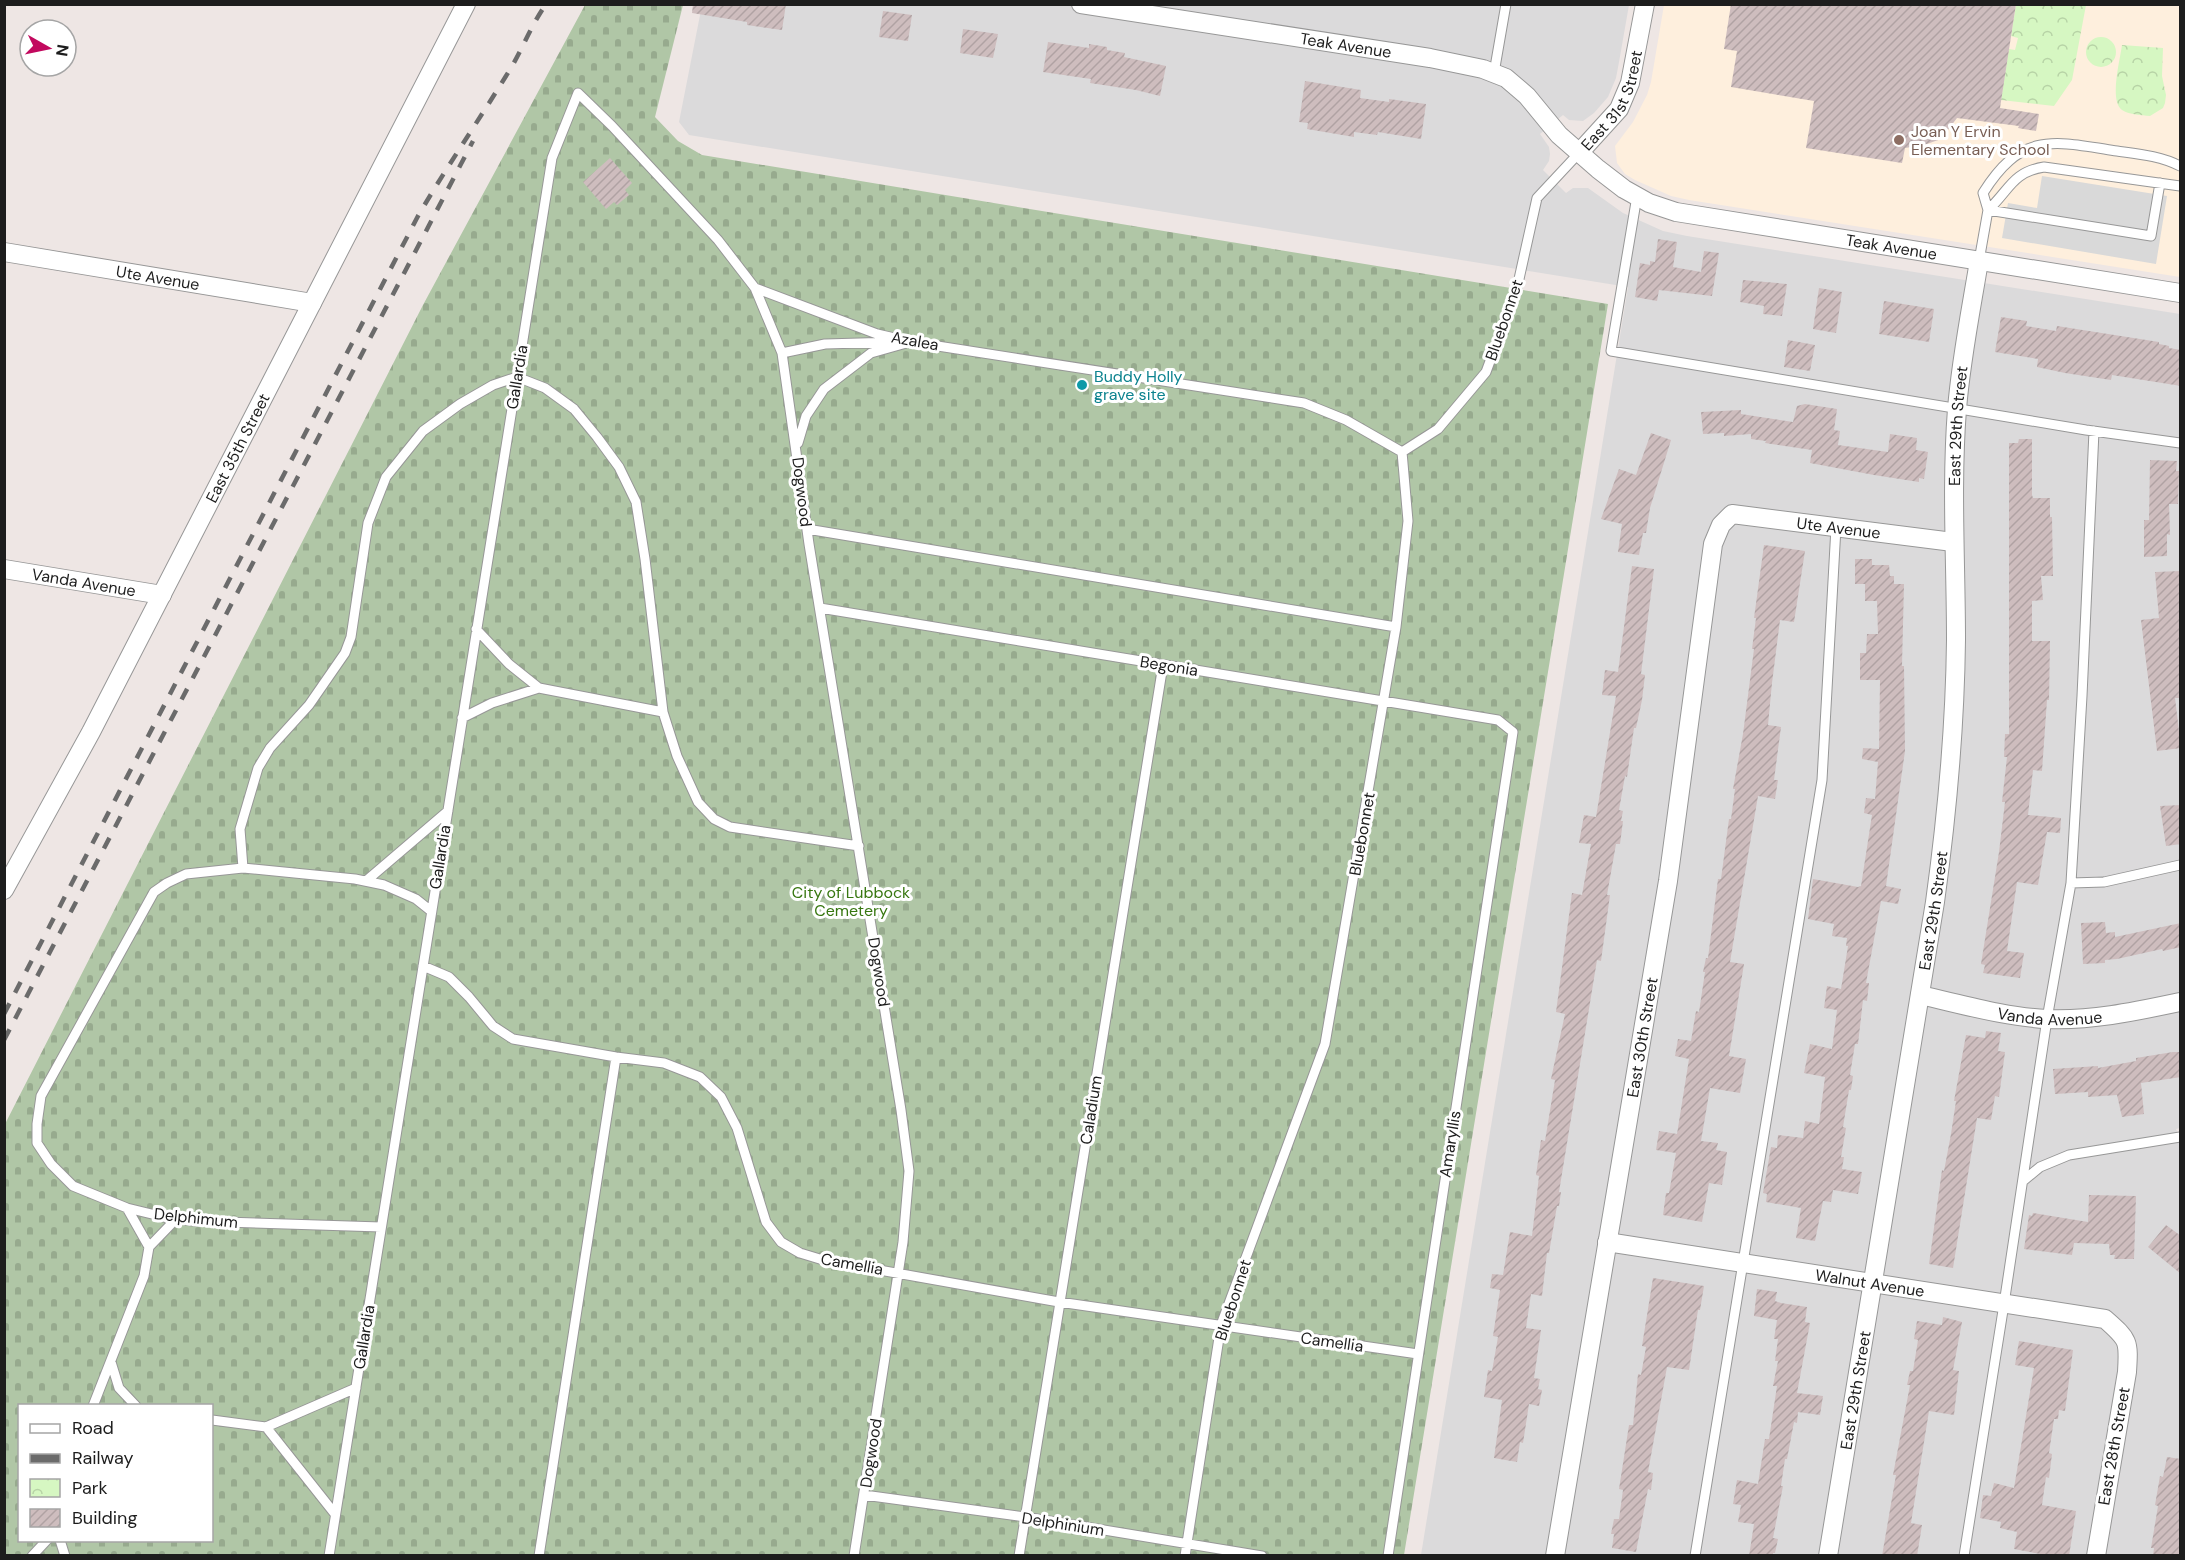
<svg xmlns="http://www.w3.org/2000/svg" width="2185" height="1560" font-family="'DM Sans',sans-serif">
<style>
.residential{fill:#dbdadb}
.education{fill:#feefdd}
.cemetery{fill:url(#cemetery-stones);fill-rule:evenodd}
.park{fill:url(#park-crowns)}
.parking{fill:#d9d9d9}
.building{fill:url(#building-hatch)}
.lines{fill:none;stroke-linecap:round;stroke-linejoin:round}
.lane-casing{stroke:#979797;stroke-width:11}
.street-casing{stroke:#979797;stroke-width:20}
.lane{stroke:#fff;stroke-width:9}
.street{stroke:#fff;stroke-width:18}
.rail{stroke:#6b6b6b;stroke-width:4.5;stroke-dasharray:12 12;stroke-linecap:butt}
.education-dot{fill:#8d6e63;stroke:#fff;stroke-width:2}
.culture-dot{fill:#0f9aa8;stroke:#fff;stroke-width:2}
.labels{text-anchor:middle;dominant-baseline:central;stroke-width:6;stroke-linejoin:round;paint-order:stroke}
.street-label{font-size:16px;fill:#1d1d1d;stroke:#fff}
.education-label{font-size:16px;fill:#785e54;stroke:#fff;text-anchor:start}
.culture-label{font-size:16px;fill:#0d838f;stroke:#fff;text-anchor:start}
.park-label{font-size:16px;fill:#377710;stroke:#fff}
</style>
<defs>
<pattern id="cemetery-stones" width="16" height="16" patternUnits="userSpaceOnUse" patternTransform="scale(1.5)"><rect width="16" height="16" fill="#b0c6a6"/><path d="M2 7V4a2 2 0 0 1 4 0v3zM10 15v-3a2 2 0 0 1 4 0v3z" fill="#97aa8e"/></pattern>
<pattern id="park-crowns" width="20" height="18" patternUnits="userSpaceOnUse" patternTransform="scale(1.5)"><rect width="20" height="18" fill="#d6f7c2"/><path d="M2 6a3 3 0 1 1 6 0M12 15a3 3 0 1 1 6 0" fill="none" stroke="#b7d3a6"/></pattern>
<pattern id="building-hatch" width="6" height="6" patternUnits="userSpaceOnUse" patternTransform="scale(1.5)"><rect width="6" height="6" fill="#cebdbe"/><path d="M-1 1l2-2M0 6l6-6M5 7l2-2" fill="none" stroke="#b0a2a3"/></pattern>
</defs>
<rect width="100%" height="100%" fill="#eee6e4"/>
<!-- residential -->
<path class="residential" d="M702 5H1629L1619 62 1616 78 1608 97 1594 113 1583 121 1569 120 1563 115 1540 134 1549 147 1550 154 1549 161 1543 170 1566 193 1573 188H1588L1623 213 1663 231 1687 236 2180 314V1128L2176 1129 2180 1137V1555H1421L1628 287 689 135 679 122Z"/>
<!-- education -->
<path class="education" d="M1664 5H2180V277L1689 200 1671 196 1635 180 1625 174 1617 163 1615 146 1633 122 1647 95 1651 82Z"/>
<!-- cemetery -->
<path class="cemetery" d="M585 5H683L655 117 678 141 702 155 1608 304 1404 1555H5L4 1126 423 305ZM20 1406H212V1540H20Z"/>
<!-- park -->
<path class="park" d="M2016 5H2086L2072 80 2054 106 2001 100 2009 49 2015 50 2018 38 2011 36Z
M2086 52a15 15 0 1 1 30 0a15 15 0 1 1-30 0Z
M2122 45 2163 48 2162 76 2166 95 2165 103 2163 108 2150 116C2141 115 2130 115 2122 110 2109 101 2120 60 2122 45Z"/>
<!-- parking -->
<path class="parking" d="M2042 176 2167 196 2156 264 2002 238 2008 203 2037 208Z"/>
<!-- building -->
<path class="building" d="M693 4H786L782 30 747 25V22L692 13Z
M1731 4H2016L2000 108 2039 114 2036 131 2018 128 2019 126 1957 118 1941 139 1924 145 1905 148 1902 163 1806 148 1814 101 1731 87 1737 51 1724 49Z
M883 11 912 15 908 41 879 37Z
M963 29 998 34 993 58 960 53Z
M1048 42 1089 48V44L1107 47V50L1125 53 1124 57 1166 66 1160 96 1136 90 1090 83 1091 79 1043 72Z
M1305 81 1361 90 1360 98 1389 102V99L1426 104 1421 139 1378 132 1377 135 1354 132V137L1307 129 1308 123 1299 122Z
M610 158 632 183 625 190 629 195 617 205 614 202 606 209 583 182Z
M1658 239 1677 242 1673 267 1701 272 1704 251 1719 253 1712 296 1659 290 1657 301 1635 297 1640 263 1650 265V261L1655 262Z
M1743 280 1787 284 1782 316 1763 314 1764 306 1740 302Z
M1819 288 1842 292 1836 333 1813 329Z
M1884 301 1934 309 1929 342 1879 334Z
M2001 317 2027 321 2026 326 2056 331 2057 326 2159 342V344L2169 346V348L2181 350V386L2112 375 2111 380 2065 373 2037 367 2038 359 1995 352Z
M1788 340 1815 345 1810 371 1784 367Z
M1805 404 1837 409 1834 430 1840 431 1838 445 1888 452 1890 434 1917 438 1916 450 1928 452 1924 479 1919 478V482L1874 475 1810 463 1812 450 1765 443 1766 441 1751 439V434L1724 436V433L1703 434 1701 412 1741 410V414L1793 422 1797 406Z
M1651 433 1671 440 1650 508 1646 533H1643L1639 555 1618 552 1622 524 1601 519 1619 469 1636 475Z
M2019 439H2032V495L2033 498H2050V517H2052L2053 576H2041L2043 600 2032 601V641H2050L2049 700H2047L2042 771 2033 770 2028 815 2061 818 2060 833 2047 832 2038 885 2017 882 2007 951 2024 953 2020 978 1983 973 1985 965 1981 964 1999 852 2005 802H2002L2007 757H2004L2005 734H2009V443H2018Z
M2150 460 2177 461 2176 471H2179L2178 504H2169L2170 535 2167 534V556L2144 557V520H2149Z
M1764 545 1805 551 1794 622 1780 620 1772 683 1768 725 1781 727 1774 780H1778L1775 799 1758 796 1730 962 1744 964 1729 1056 1746 1059 1740 1093 1710 1088 1701 1141 1718 1143 1716 1150 1727 1152 1722 1185 1709 1183 1702 1222 1663 1215 1666 1193H1669L1676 1153 1656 1150 1659 1131 1677 1134 1689 1059 1675 1056 1678 1039 1691 1041 1696 1011 1699 1012 1705 972H1703L1706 958H1708L1718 879H1721L1729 819H1731L1735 789H1733L1743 734 1754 649H1752L1756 618H1754Z
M1855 559H1872V565H1889L1890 576H1894V584H1904L1902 666H1904L1905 751 1886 886 1901 889 1898 904 1881 901 1866 983H1869L1867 1001 1863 1000 1858 1044H1855L1850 1075 1853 1076 1851 1090H1849L1843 1127 1846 1128 1841 1157H1844L1842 1169 1862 1172 1858 1194 1833 1190 1831 1202 1823 1201 1815 1241 1796 1238 1801 1208 1766 1202 1767 1194 1763 1193 1771 1147 1777 1148 1778 1135 1803 1138 1805 1121 1819 1124 1825 1077 1804 1073 1810 1044 1832 1049 1837 1010 1824 1008 1827 986 1841 989 1848 946H1846L1847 938 1832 936 1834 924 1808 919 1813 879 1858 887 1861 886 1872 815 1864 813 1866 798 1875 799 1878 762 1862 759 1863 748 1879 749 1880 680H1860V653H1866L1867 634H1878L1877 601H1865V584H1855Z
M1632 566 1654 569 1641 674 1645 675 1642 700 1636 728H1634L1627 777 1625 776 1619 810 1623 811 1621 821H1623L1620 844H1616L1607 895H1610L1601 961 1597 960 1559 1192H1561L1559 1206H1557L1549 1253H1547L1542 1296 1531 1294 1526 1328 1541 1330 1534 1378 1540 1379 1538 1389 1542 1390 1539 1406 1529 1404 1523 1443 1520 1442 1517 1462 1494 1458 1502 1400 1484 1397 1488 1370 1492 1371 1498 1337 1493 1336 1500 1290 1490 1288 1492 1274 1503 1275 1510 1232 1532 1236 1539 1176 1536 1175 1541 1140 1545 1141 1555 1080 1551 1079 1565 1014 1556 1012 1572 893 1582 895 1591 844 1579 843 1584 815 1596 817 1616 696 1602 695 1605 670 1618 672Z
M2181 571V698H2175L2181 748 2157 751 2141 620 2159 618 2155 572Z
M2181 805V844L2166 846 2160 806Z
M2105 922 2106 933 2115 932V937L2181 923V947L2163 951 2162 949 2117 959 2105 960V963L2083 964 2081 923Z
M1986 1031 2001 1033 1998 1051 2005 1052 1999 1097 1995 1096 1991 1120 1977 1118 1953 1268 1929 1264 1942 1170 1944 1171 1951 1134 1956 1101H1954L1966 1035 1985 1038Z
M2173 1052H2181V1077L2141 1083 2144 1114 2122 1117 2117 1095 2088 1097V1092L2055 1094 2053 1069 2098 1066V1068L2136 1061V1058Z
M2089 1195 2136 1196 2134 1259H2114L2115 1255H2110L2109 1244 2074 1243 2072 1255 2024 1249 2029 1215 2032 1216 2033 1213 2088 1222Z
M2166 1225 2181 1236V1274L2148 1247Z
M1653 1278 1704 1286 1700 1310H1698L1689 1370 1667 1367 1648 1472 1653 1473 1651 1490 1648 1489 1636 1552 1612 1548 1614 1534H1611L1614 1519H1619L1623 1490 1619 1489 1629 1425H1633L1638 1374 1641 1375 1646 1347 1642 1346Z
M1757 1289 1777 1292 1775 1301 1781 1303 1807 1307 1805 1322 1810 1323 1797 1393 1823 1396 1820 1415 1798 1412 1797 1423 1794 1422 1787 1459H1785L1781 1486H1783L1773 1538 1778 1539 1775 1553H1773V1556H1749L1754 1524 1738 1522 1741 1505 1733 1504 1737 1480 1758 1484 1765 1439H1769L1777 1386H1773L1778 1361H1775L1778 1339H1774L1777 1320 1754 1316Z
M1943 1317 1962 1322 1953 1370 1959 1371 1954 1415 1929 1411 1911 1523 1922 1525 1917 1556H1882L1896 1475H1893L1910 1385H1907L1910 1371H1913L1918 1340 1914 1339 1917 1321 1942 1325Z
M2019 1341 2073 1350 2065 1411 2059 1410 2058 1419H2054L2049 1453 2052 1454 2049 1478 2046 1477 2042 1505 2076 1511 2069 1556H2051L2014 1549 2017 1532 2000 1528 2001 1522 1980 1518 1983 1495 1991 1496 1994 1483 2014 1488 2034 1368 2015 1365Z
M2167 1457 2181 1459V1556H2153L2154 1548H2151L2158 1506 2155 1505 2160 1476 2163 1477Z"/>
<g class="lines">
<!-- lane casing -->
<g class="lane-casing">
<path id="lane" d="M1494 73 1506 4
M1637 196 1611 351 2086 430 2180 443
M1988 210 2151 236 2160 183
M1988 210C2009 191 2012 172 2044 167L2180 186
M1979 261 1988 210 1983 193C2022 131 2053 141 2117 151 2139 154 2161 156 2180 166
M755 288 782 353 809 544 901 1110 909 1171 903 1242 854 1556
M782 353 825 344 895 342
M798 443 806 416 824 389 871 353 910 342
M807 529 1396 627
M820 608 1498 720 1513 732 1388 1556
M476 629 509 664 539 688
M462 718 492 703 539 688 663 712
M243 868 240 829 258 768 270 748 309 705 345 653 351 637 368 523 386 477 423 431 460 404 493 385 517 377 545 388 574 409 597 437 619 467 636 502 645 559 663 712 677 756 698 802 714 819 730 827 859 846
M366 881 448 811
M2071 883 2104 882 2180 865
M423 966 449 977 469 997 493 1026 513 1039 616 1057 664 1063 700 1077 721 1097 737 1128 766 1222 781 1242 800 1253 823 1260 1059 1302 1418 1354
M2023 1181 2040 1167 2069 1155 2180 1137
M381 1227 193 1221 164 1217 127 1208 73 1186 51 1164 37 1143V1124L41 1096 154 892 167 883 186 874 243 868 355 879 384 885 416 899 431 911
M149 1247 176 1219
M111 1362 119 1388 136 1406
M93 1406 144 1276 149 1247 127 1208
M212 1420 266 1427 356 1388
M266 1427 335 1514
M864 1495 1025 1517 1262 1556
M60 1540 65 1556
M32 1556 47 1540
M329 1556 552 158 578 93 612 126 718 240 755 288 877 334 912 342 1304 403 1346 420 1402 452
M539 1556 616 1057
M1019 1556 1163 665
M1185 1556 1221 1325 1325 1044 1396 627 1408 521 1402 452 1438 429 1486 372 1517 288 1537 198 1579 153
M1695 1556 1822 780 1836 527
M1964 1556 2004 1304 2047 1019 2071 883 2082 696 2094 431"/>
</g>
<!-- street casing -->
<g class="street-casing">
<g id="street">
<path id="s1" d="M1081 4 1430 58 1483 69 1506 78 1527 96 1559 135 1598 169 1624 189 1649 203 1676 212 2180 293"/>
<path id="s2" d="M1579 153 1619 109 1630 83 1645 4"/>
<path id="s3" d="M4 252 312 303"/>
<path id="s4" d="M4 569 162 595"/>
<path id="s5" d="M4 890 91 732 466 4"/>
<path id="s6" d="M1920 995C1961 1004 2005 1017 2047 1019 2092 1021 2137 1011 2180 1002"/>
<path id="s7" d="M1607 1242 2105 1319C2129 1340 2129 1341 2127 1372L2096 1556"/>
<path id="s8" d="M1555 1556 1668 881 1713 544 1721 525 1732 514 1953 542"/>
<path id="s9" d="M1828 1556 1935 902C1947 815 1955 728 1956 640 1956 563 1951 486 1957 409 1961 359 1971 310 1979 261"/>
</g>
</g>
<!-- lane -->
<use href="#lane" class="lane"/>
<!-- street -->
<use href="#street" class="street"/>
<!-- rail -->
<path class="rail" d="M4 1014 418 216C446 168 477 123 506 76 521 53 530 27 546 4
M4 1040 473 141"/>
</g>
<!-- markers -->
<circle class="education-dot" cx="1899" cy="140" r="6"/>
<circle class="culture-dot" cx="1082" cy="385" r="6"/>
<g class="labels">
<!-- street labels -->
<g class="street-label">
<text stroke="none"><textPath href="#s1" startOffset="268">Teak Avenue</textPath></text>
<text stroke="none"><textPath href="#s2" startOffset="64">East 31st Street</textPath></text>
<text stroke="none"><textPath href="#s1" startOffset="870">Teak Avenue</textPath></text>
<text stroke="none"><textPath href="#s3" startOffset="156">Ute Avenue</textPath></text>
<text transform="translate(1504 320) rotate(-71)">Bluebonnet</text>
<text transform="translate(915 341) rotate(10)">Azalea</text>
<text transform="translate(517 377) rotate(-81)">Gallardia</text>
<text stroke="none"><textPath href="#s9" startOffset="1140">East 29th Street</textPath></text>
<text stroke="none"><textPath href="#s5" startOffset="500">East 35th Street</textPath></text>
<text transform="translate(802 492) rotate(83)">Dogwood</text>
<text stroke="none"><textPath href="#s8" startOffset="1168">Ute Avenue</textPath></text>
<text stroke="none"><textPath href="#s4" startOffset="81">Vanda Avenue</textPath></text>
<text transform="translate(1169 666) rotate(9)">Begonia</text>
<text transform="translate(1362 834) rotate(-80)">Bluebonnet</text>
<text transform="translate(440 857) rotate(-81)">Gallardia</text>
<text stroke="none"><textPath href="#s9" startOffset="654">East 29th Street</textPath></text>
<text transform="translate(879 972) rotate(81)">Dogwood</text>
<text stroke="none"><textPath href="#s6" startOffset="132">Vanda Avenue</textPath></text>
<text stroke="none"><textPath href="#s8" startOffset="526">East 30th Street</textPath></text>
<text transform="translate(1091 1110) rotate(-81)">Caladium</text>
<text transform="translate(1450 1144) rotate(-81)">Amaryllis</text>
<text transform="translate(196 1218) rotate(6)">Delphimum</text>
<text transform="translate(852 1264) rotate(10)">Camellia</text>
<text stroke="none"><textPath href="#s7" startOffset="266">Walnut Avenue</textPath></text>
<text transform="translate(1233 1300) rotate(-72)">Bluebonnet</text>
<text transform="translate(364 1337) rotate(-81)">Gallardia</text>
<text transform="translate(1332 1342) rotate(8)">Camellia</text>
<text stroke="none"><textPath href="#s9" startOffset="168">East 29th Street</textPath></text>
<text transform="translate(2114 1446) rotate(-80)">East 28th Street</text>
<text transform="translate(871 1453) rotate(-81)">Dogwood</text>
<text transform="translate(1063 1524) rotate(9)">Delphinium</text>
</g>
<!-- education labels -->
<g class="education-label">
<text x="1911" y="131">Joan Y Ervin<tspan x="1911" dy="18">Elementary School</tspan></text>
</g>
<!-- culture labels -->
<g class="culture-label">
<text x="1094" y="376">Buddy Holly<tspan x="1094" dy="18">grave site</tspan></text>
</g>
<!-- park labels -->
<g class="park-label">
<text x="851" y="892">City of Lubbock<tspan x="851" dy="18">Cemetery</tspan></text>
</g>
</g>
<!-- border -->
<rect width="2185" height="1560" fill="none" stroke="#1d1d1d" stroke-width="12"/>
<!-- legend -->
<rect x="18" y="1404" width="195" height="138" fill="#ffffff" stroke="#a5a5a5" stroke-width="1.5"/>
<rect x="30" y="1424" width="30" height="9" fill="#ffffff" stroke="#a5a5a5" stroke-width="1.5"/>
<text x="72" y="1434" font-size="18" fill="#1d1d1d">Road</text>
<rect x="30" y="1454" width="30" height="9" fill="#6b6b6b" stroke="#a5a5a5" stroke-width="1.5"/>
<text x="72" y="1464" font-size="18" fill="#1d1d1d">Railway</text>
<rect x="30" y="1479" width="30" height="18" fill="url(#park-crowns)" stroke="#a5a5a5" stroke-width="1.5"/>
<text x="72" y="1494" font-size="18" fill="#1d1d1d">Park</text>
<rect x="30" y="1509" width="30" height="18" fill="url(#building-hatch)" stroke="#a5a5a5" stroke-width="1.5"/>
<text x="72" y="1524" font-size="18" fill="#1d1d1d">Building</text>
<!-- north arrow -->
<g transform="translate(48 48) rotate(99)"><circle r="28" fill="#ffffff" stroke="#a5a5a5" stroke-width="1.5"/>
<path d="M0-4.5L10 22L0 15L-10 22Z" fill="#c2095e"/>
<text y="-9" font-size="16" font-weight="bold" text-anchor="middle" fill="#1d1d1d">N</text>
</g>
</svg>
